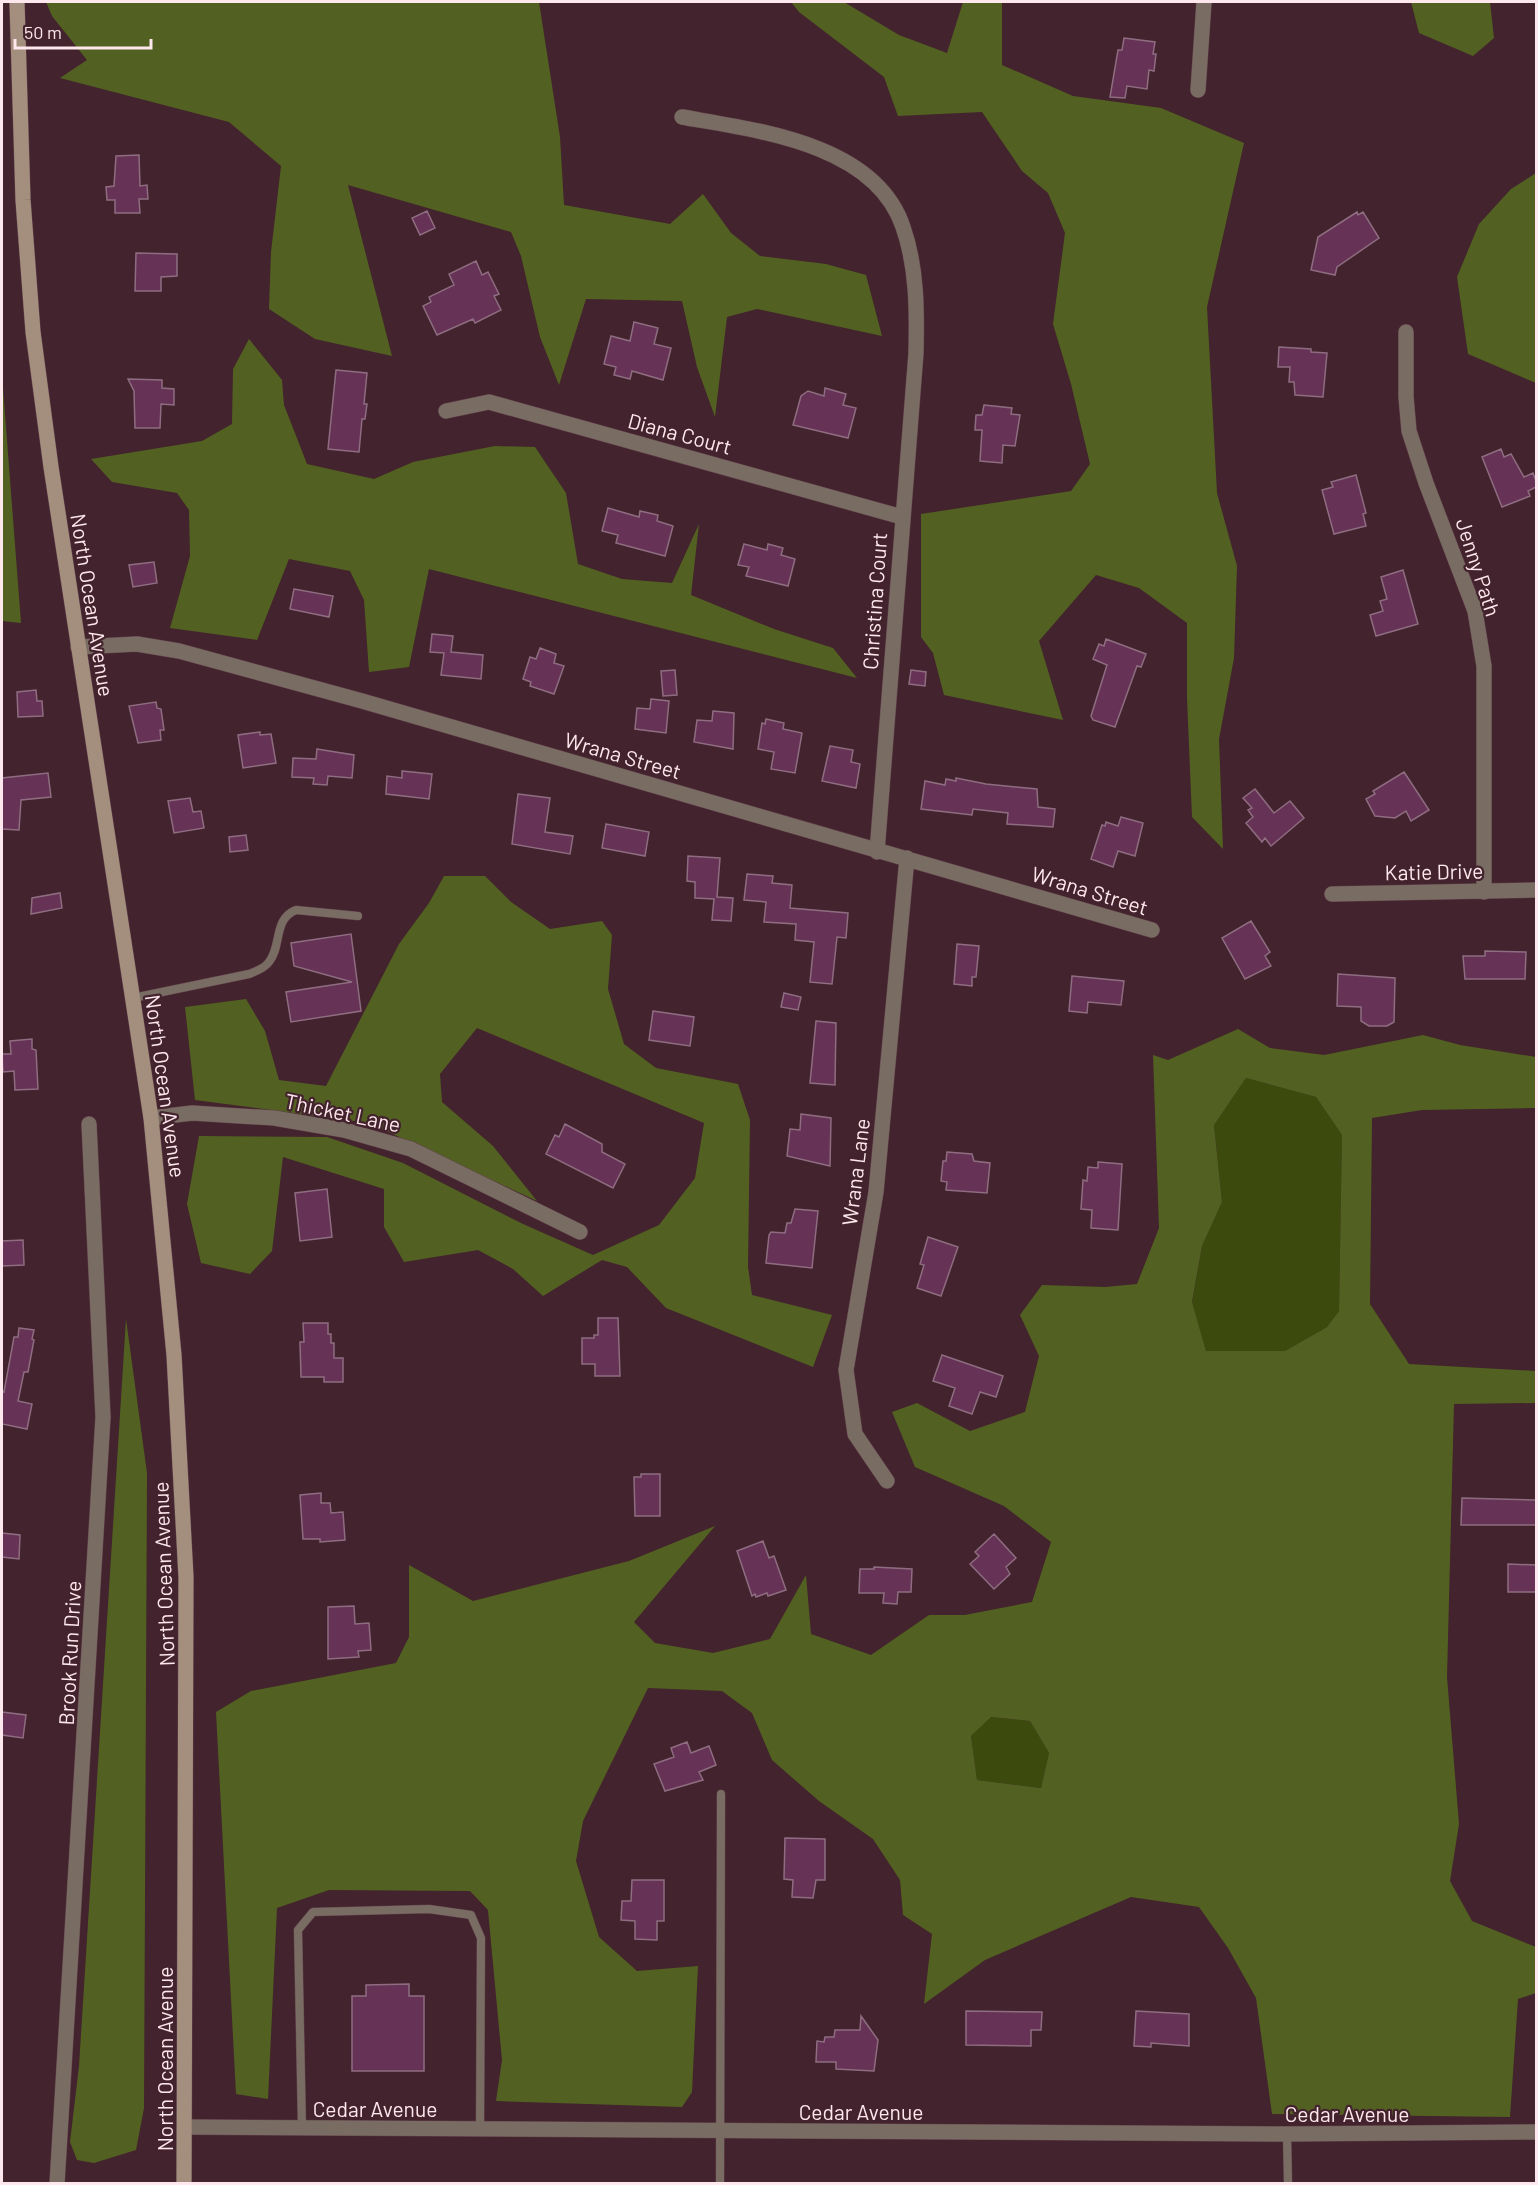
<svg xmlns="http://www.w3.org/2000/svg" width="1538" height="2185" font-family="Barlow,sans-serif">
<style>
.green{fill:#3d4a0e}
.forest{fill:#526121;fill-rule:evenodd}
.building{fill:#663255;stroke:#8e6d81;stroke-width:1.5}
.lines{fill:none;stroke-linecap:round;stroke-linejoin:round}
.lane-casing{stroke:#61424c;stroke-width:9}
.street-casing{stroke:#61424c;stroke-width:16}
.secondary-casing{stroke:#61424c;stroke-width:16}
.lane{stroke:#796c62;stroke-width:8}
.street{stroke:#796c62;stroke-width:15}
.secondary{stroke:#a48f7e;stroke-width:15}
.labels{text-anchor:middle;dominant-baseline:central;stroke-width:4.5;stroke-linejoin:round;paint-order:stroke}
.street-label{font-size:21px;fill:#fee7ed;stroke:#43232d}
</style>
<rect width="100%" height="100%" fill="#43232d"/>
<!-- green -->
<path class="green" d="M1246 1078 1316 1097 1342 1135 1339 1311 1327 1327 1285 1351H1206L1192 1303 1202 1246 1222 1202 1214 1125Z
M990 1717 1030 1721 1049 1753 1041 1788 977 1780 971 1736Z"/>
<!-- forest -->
<path class="forest" d="M46 2H539L560 137 564 205 670 224 703 194 731 233 760 256 826 264 866 275 882 336 757 309 727 317 715 417 697 367 682 301 586 299 559 385 540 337 521 256 511 232 348 185 392 356 315 339 269 309 271 252 281 166 229 122 60 78 87 60 52 16Z
M791 2H844L899 35 947 53 963 2H1002V65L1073 96 1161 108 1244 143 1207 307 1217 493 1237 566 1234 658 1219 739 1223 849 1192 817 1187 698V623L1139 588 1096 575 1039 641 1063 720 944 695 933 653 921 637V514L1071 491 1090 464 1071 384 1053 324 1065 233 1048 193 1022 171 982 112 898 116 884 77 799 12Z
M1411 2H1490L1494 38 1473 56 1419 33Z
M1536 173V383L1468 354 1457 277 1479 224 1511 189Z
M249 339 282 380 284 405 307 464 374 479 413 462 495 446 535 447 566 493 578 564 622 579 672 583 699 524 691 595 774 629 833 648 857 678 429 569 409 667 369 672 364 600 350 571 289 559 257 640 170 628 190 556 189 510 177 493 112 482 91 459 202 441 232 424 233 369Z
M2 375 21 623 2 621Z
M444 876H485L511 902 550 929 602 921 612 935 608 989 624 1044 656 1068 738 1084 750 1120 748 1267 752 1295 832 1315 813 1367 666 1308 627 1267 602 1260 543 1296 513 1269 478 1250 404 1262 384 1227V1189L283 1157 272 1251 250 1274 201 1263 187 1204 199 1136 327 1137 403 1163 523 1224 593 1255 659 1225 695 1178 704 1123 477 1028 440 1074 442 1102 493 1146 537 1201 369 1123 195 1100 185 1007 246 999 265 1031 279 1080 326 1086 399 944 429 903Z
M1238 1029 1270 1048 1324 1055 1423 1035 1460 1045 1536 1057V1108L1422 1110 1372 1118 1370 1304 1409 1364 1536 1371V1403L1454 1404 1447 1677 1459 1824 1450 1881 1472 1921 1536 1947V1993L1518 1999 1510 2117 1272 2114 1256 1998 1228 1948 1199 1907 1131 1897 985 1960 924 2004 932 1934 903 1915 900 1880 873 1839 819 1801 772 1760 752 1713 722 1691 648 1688 583 1821 576 1861 599 1937 637 1971 698 1966 692 2092 682 2107 496 2101 502 2060 488 1910 470 1891 329 1890 277 1908 268 2099 236 2094 216 1712 251 1691 396 1663 409 1637V1565L473 1601 629 1561 715 1526 634 1622 655 1643 713 1653 770 1639 806 1575 811 1634 871 1655 929 1615H965L1032 1602 1051 1542 1004 1506 915 1467 892 1412 917 1403 970 1431 1025 1412 1039 1356 1020 1315 1042 1285 1105 1287 1137 1284 1159 1228 1153 1055 1168 1060ZM1246 1078 1316 1097 1342 1135 1339 1311 1327 1327 1285 1351H1206L1192 1302 1202 1246 1222 1202 1214 1125ZM991 1717 1030 1721 1049 1753 1041 1788 977 1780 971 1736Z
M126 1319 147 1473 144 2108 136 2150 94 2163 77 2160 70 2142 79 2066Z"/>
<!-- building -->
<path class="building" d="M1124 38 1155 42 1153 54H1156L1154 71 1149 70 1147 89 1127 86 1125 98 1110 97 1118 50H1122Z
M139 155 140 186 147 185 148 199H139L140 213H115V200H107L106 187 114 186 116 156Z
M427 211 435 228 420 235 412 218Z
M1357 212 1358 215 1363 212 1379 238 1337 267 1335 275 1311 270 1318 237Z
M136 253 177 254V276L161 277V291H135Z
M476 261 482 275 488 272 499 294 494 296 501 310 475 323 473 319 437 335 423 306 431 302 429 297 454 285 449 274Z
M634 322 658 328 654 344 671 348 663 380 632 371 630 379 614 375 616 367 604 364 611 336 630 341Z
M1279 347 1311 349V352L1327 353 1323 397 1295 395 1294 382H1289L1290 367H1278Z
M336 370 367 373 364 404H367L365 419H362L359 452 328 449Z
M128 379 162 380V388L174 389V405L161 404 160 428H135L134 391Z
M825 388 846 394 843 405 856 408 848 438 793 425 801 396 808 391 824 396Z
M984 405 1012 408 1011 414 1020 415 1015 446 1003 445 1002 463 980 461 982 430H975L976 415H982Z
M1501 449 1504 457 1511 454 1524 477 1533 473 1536 481V487L1528 491 1530 496 1502 507 1482 457Z
M1356 475 1366 513 1363 514 1366 526 1334 534 1322 490 1333 487 1331 482Z
M608 508 639 517 640 511 658 515 657 521 673 526 665 556 616 543 618 535 602 531Z
M744 544 767 550 768 544 783 548 781 555 795 559 788 586 746 576 749 567 738 565Z
M154 562 157 583 133 587 129 565Z
M1403 570 1418 624 1376 636 1370 615 1383 611 1380 601 1387 599 1381 577Z
M294 589 333 596 329 617 290 609Z
M432 634 453 636 451 652 483 655 481 679 441 675 444 653 430 652Z
M1106 639 1146 654 1141 667 1137 666 1115 727 1093 720 1091 716 1107 665 1093 659 1099 644 1104 646Z
M540 648 556 654 554 663 564 666 554 694 530 686 531 682 523 679 530 657 536 659Z
M675 670 677 695 663 696 661 671Z
M911 670 926 672 925 686 909 684Z
M36 690 37 701H42L43 716 18 717 17 692Z
M651 699 669 701 666 733 635 729 637 708 650 709Z
M156 702 157 708 161 709 164 730H160L161 740 138 743 129 706Z
M713 711 734 713 733 749 694 742 697 720 712 721Z
M766 719 784 723 783 729 802 733 795 773 771 769 774 752 758 749 762 723 765 724Z
M260 732V735L271 734 276 763 243 768 238 735Z
M830 746 853 750 851 762 860 764 856 788 822 781Z
M317 749 354 755 352 778 328 776 327 785 313 784 314 778 292 777 293 758 316 759Z
M402 771 432 774 429 799 386 794 387 776 402 778Z
M1404 772 1429 810 1411 821 1406 811 1395 818 1375 816 1366 799 1375 794 1373 791Z
M48 773 51 797 21 800 19 830 2 829V778Z
M956 778 986 784 1037 789 1038 807 1055 809 1053 827 1007 824 1008 813 973 809 972 815 921 809 925 781 945 785 946 779 956 781Z
M1255 789 1274 813 1290 801 1304 818 1271 846 1265 838 1262 842 1246 823 1253 817 1248 810 1252 808 1243 798Z
M518 794 550 798 545 832 573 836 570 854 512 844Z
M190 798 193 812 201 811 204 828 174 833 168 801Z
M1121 817 1143 823 1135 856 1118 851 1113 867 1091 859 1102 825 1105 826 1106 822 1118 826Z
M606 824 649 832 645 856 602 848Z
M246 835 248 850 230 852 229 837Z
M688 856 720 858 717 897 733 898 731 921 712 920 714 899 695 898V882L687 881Z
M747 874 773 876 772 883 792 885 790 908 848 913 846 938 837 937 832 984 810 982 814 942 795 940 796 924 764 922 766 902 744 900Z
M60 893 62 908 31 914 32 898Z
M1251 921 1270 952 1265 956 1271 966 1245 979 1222 938Z
M351 934 361 1011 291 1022 286 992 352 982 294 966 291 943Z
M957 944 979 946 976 977H972V986L954 984Z
M1485 951 1526 952 1525 979H1465L1463 956H1485Z
M1338 974 1395 978 1394 1022 1387 1026H1369L1361 1021V1007L1337 1006Z
M1072 976 1124 981 1121 1005 1088 1002 1087 1013 1069 1011Z
M784 993 801 997 798 1010 781 1007Z
M653 1011 694 1017 690 1046 649 1040Z
M816 1021 836 1023 835 1085 810 1083Z
M32 1039V1049L36 1050 38 1089 15 1090 14 1071 3 1072 2 1054H11L10 1041Z
M801 1114 831 1118 830 1166 787 1156 790 1129 800 1130Z
M565 1124 602 1144V1152L625 1164 613 1188 546 1154 555 1135 559 1137Z
M947 1152 972 1154 974 1161 990 1163 987 1193 946 1190 947 1182 941 1181 943 1161H946Z
M1098 1162 1122 1164 1118 1230 1091 1228 1092 1210 1081 1209 1083 1180 1087 1181 1088 1167 1098 1168Z
M327 1189 332 1237 300 1241 295 1193Z
M795 1209 818 1211 812 1268 766 1263 769 1235 771 1232 785 1233 787 1223H791Z
M928 1237 958 1247 941 1296 917 1288 924 1265 920 1264Z
M23 1240 24 1265 2 1266V1241Z
M598 1318H618L620 1376H595V1364H582V1338H594V1335H598Z
M303 1323H328V1334H331V1343H334V1358H343V1382H324V1377H301L300 1342H304Z
M19 1328 34 1330 32 1339 34 1340 28 1372H24L18 1401 32 1404 27 1429 2 1424V1391L4 1392 14 1337H18Z
M942 1355 1003 1376 996 1397 980 1392 972 1414 949 1406 955 1388 933 1381Z
M641 1474H660V1516H635L634 1477H641Z
M321 1493V1503H330L331 1513 343 1512 345 1540 320 1542V1539H303L300 1495Z
M1462 1498 1536 1500V1525H1461Z
M2 1533 20 1535 19 1559 2 1557Z
M994 1534 1016 1558 1006 1567 1010 1574 994 1589 970 1564 979 1556 975 1552Z
M763 1541 769 1558 774 1556 786 1590 768 1596 767 1593 756 1597 755 1594 752 1596 737 1551Z
M1508 1564 1536 1565V1592H1508Z
M874 1567 912 1569 911 1592H898L897 1604 883 1603 884 1593H859L860 1569H874Z
M354 1606 355 1624 369 1623 371 1650 358 1651 359 1657 328 1659V1607Z
M2 1712 26 1715 23 1738 2 1735Z
M687 1742 691 1753 709 1746 716 1765 699 1772 703 1780 665 1791 654 1764 674 1757 671 1748Z
M785 1838 825 1839V1880H816L813 1898 792 1897 793 1880 784 1879Z
M632 1880H664V1921H657V1940L635 1939V1921L621 1920 622 1901H631Z
M409 1984V1996H424V2071H352V1996H366V1985Z
M966 2011 1042 2012 1041 2030H1031V2046L966 2045Z
M1136 2011 1189 2014V2046L1151 2043V2047L1134 2046Z
M861 2016 878 2040 874 2071 836 2069V2062H816L817 2041 824 2042 825 2037H834L835 2030H860Z"/>
<g class="lines">
<!-- lane casing -->
<g class="lane-casing">
<path id="lane" d="M133 998 249 974C256 971 264 969 269 962 282 946 273 919 296 910L358 916
M302 2129 298 1930 313 1912 429 1909 471 1915 481 1938 480 2130
M1287 2134 1288 2184
M720 2184 721 1794"/>
</g>
<!-- street casing -->
<g class="street-casing">
<path id="street" d="M1198 90 1204 2
M682 117C755 130 875 143 903 227 917 267 917 310 916 353L877 852
M1406 332V397L1409 431 1426 483 1475 611 1484 666V892
M446 411 489 402 902 517
M78 647 137 644 179 651 362 701 1152 930
M1332 894 1536 890
M151 1118 192 1113 274 1118 344 1130 411 1149 580 1232
M887 1481 855 1434 846 1370 876 1192 907 858
M185 2127 1287 2134 1536 2132
M57 2184 103 1417 89 1124"/>
</g>
<!-- secondary casing -->
<g class="secondary-casing">
<path id="secondary" d="M17 2 23 200 33 332 51 467 151 1118 174 1355 186 1577 184 2184"/>
</g>
<!-- lane -->
<use href="#lane" class="lane"/>
<!-- street -->
<use href="#street" class="street"/>
<!-- secondary -->
<use href="#secondary" class="secondary"/>
</g>
<g class="labels">
<!-- street labels -->
<g class="street-label">
<text transform="translate(680 433) rotate(15)">Diana Court</text>
<text transform="translate(1479 567) rotate(72)">Jenny Path</text>
<text transform="translate(874 601) rotate(-86)">Christina Court</text>
<text transform="translate(93 605) rotate(81)">North Ocean Avenue</text>
<text transform="translate(623 755) rotate(16)">Wrana Street</text>
<text transform="translate(1434 871) rotate(-1)">Katie Drive</text>
<text transform="translate(1090 890) rotate(17)">Wrana Street</text>
<text transform="translate(166 1086) rotate(82)">North Ocean Avenue</text>
<text transform="translate(343 1112) rotate(12)">Thicket Lane</text>
<text transform="translate(855 1172) rotate(-83)">Wrana Lane</text>
<text transform="translate(163 1574) rotate(-92)">North Ocean Avenue</text>
<text transform="translate(69 1653) rotate(-87)">Brook Run Drive</text>
<text transform="translate(164 2059) rotate(-90)">North Ocean Avenue</text>
<text x="375" y="2108">Cedar Avenue</text>
<text x="861" y="2111">Cedar Avenue</text>
<text x="1347" y="2113">Cedar Avenue</text>
</g>
</g>
<!-- border -->
<rect width="1538" height="2185" fill="none" stroke="#fee7ed" stroke-width="6"/>
<!-- scale -->
<path d="M15 39v9h136v-9" fill="none" stroke="#fee7ed" stroke-width="3"/>
<text x="24" y="39" font-size="18" fill="#fee7ed" stroke="#43232d" stroke-width="4.5" paint-order="stroke">50 m</text>
</svg>
